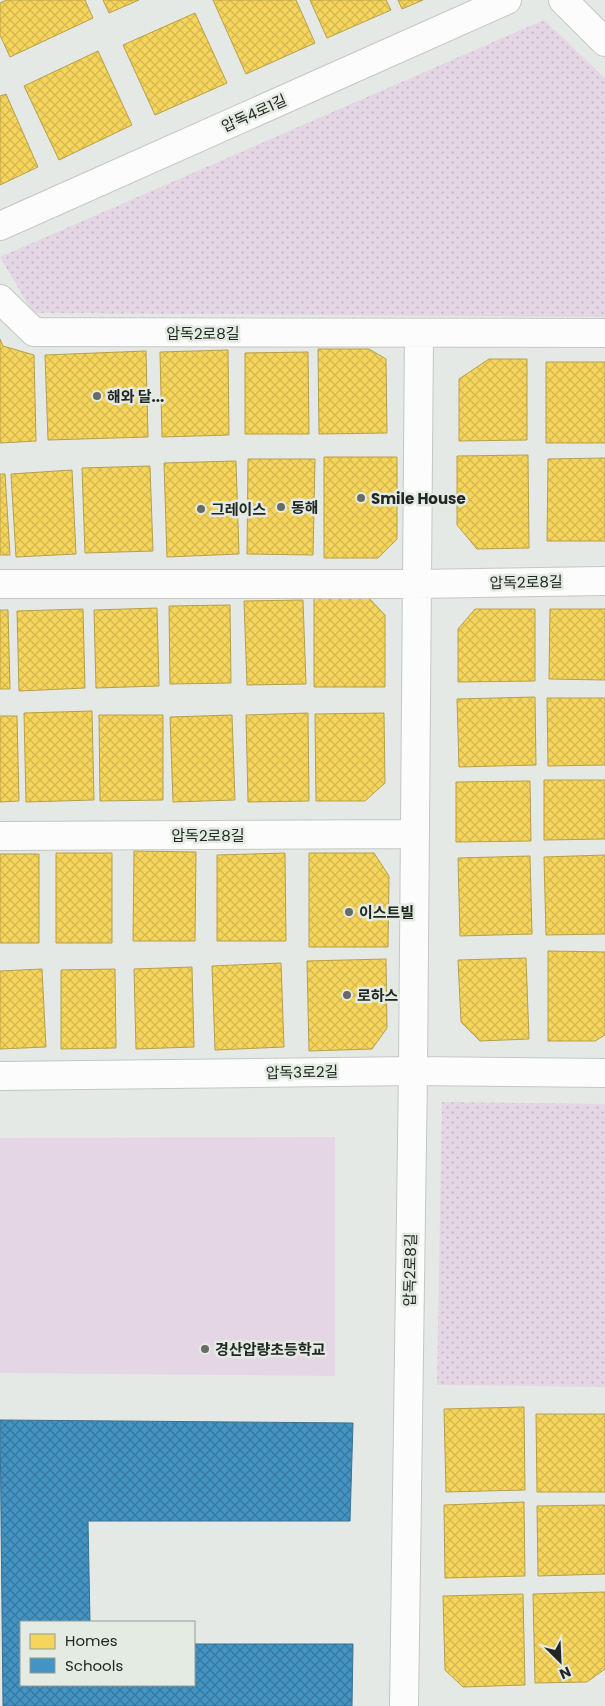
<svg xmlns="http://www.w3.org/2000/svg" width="605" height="1706" font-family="Poppins,'Noto Sans KR',sans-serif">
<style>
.green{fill:url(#green-dots)}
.pitch{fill:#e4d6e4}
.homes{fill:url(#homes-cross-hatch);stroke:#b7a04b}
.schools{fill:url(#schools-cross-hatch);stroke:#397293}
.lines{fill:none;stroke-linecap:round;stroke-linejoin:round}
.minor-casing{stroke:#c4c7c4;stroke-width:30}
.minor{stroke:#fbfcfb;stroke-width:28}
.poi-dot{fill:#676a67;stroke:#e3ebe3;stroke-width:2}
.labels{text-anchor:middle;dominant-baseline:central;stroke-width:5;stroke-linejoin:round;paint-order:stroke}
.street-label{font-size:15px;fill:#232623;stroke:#e3ebe3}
.poi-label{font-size:15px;font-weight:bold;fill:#232623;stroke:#e3ebe3;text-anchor:start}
</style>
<defs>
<pattern id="green-dots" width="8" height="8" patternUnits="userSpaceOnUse" patternTransform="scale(1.25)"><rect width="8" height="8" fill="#e4d6e4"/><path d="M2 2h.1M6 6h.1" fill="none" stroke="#c3b8c3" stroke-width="1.8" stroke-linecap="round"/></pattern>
<pattern id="homes-cross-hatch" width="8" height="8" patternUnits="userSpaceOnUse" patternTransform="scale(1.25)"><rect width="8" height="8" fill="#f6d55c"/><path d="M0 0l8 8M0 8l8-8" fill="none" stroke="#d3b750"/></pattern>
<pattern id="schools-cross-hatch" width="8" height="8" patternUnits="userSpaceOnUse" patternTransform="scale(1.25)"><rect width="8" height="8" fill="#4393c3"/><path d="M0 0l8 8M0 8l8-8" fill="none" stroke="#38789e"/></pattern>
</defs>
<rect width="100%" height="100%" fill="#e5e9e5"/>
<!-- green -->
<path class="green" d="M544 20 605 78V317L33 313 0 257Z
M442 1102 605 1104V1387L437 1385Z"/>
<!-- pitch -->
<path class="pitch" d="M335 1137V1376L0 1373V1138Z"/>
<!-- homes -->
<path class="homes" d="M7 0H85L93 18 10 57 0 35V3Z
M103 0H139L109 13Z
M213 0H296L315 43 246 74Z
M310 0H386L391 10 327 38Z
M398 0H423L402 9Z
M195 13 227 83 155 115 123 45Z
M98 51 132 125 59 160 24 86Z
M6 94 38 167 0 185V96Z
M0 339 3 346 34 355 36 441 0 443Z
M318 349H369L386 359 387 433 319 434Z
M228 350 229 435 162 437 160 352Z
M146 351 148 437 48 440 45 355Z
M308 352 309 434H245V353Z
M489 359H527V440L459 441V379Z
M546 362H605V443H546Z
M528 455 529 548 477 549 457 525V456Z
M324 457H397V539L378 558H324Z
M605 458V541H547L548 459Z
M248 459H315L313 555 247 554Z
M236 461 239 554 167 557 164 463Z
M150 466 153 551 85 553 82 468Z
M72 470 76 554 16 557 11 474Z
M0 474H5L10 555H0Z
M314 596H367L385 615V687H314Z
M303 600 306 684 247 685 244 601Z
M230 605 231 683 170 684 169 606Z
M157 608 159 686 96 688 94 610Z
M83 609 85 688 19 691 17 611Z
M475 609H535V681L458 682V629Z
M550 609H605V680L549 679Z
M0 610H8L10 689H0Z
M535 697 536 765 459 767 457 699Z
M547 698H605V765L548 766Z
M92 711 94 800 26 802 24 713Z
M308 713 309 801 248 802 246 715Z
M384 713 385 783 365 801H316L315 714Z
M99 715H163V800L100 801Z
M232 715 235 800 173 802 170 717Z
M0 716H17L19 801 0 802Z
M544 780H605V839L544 840Z
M530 781 531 841 456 842V782Z
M134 851 196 852 195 941H133Z
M56 853H112V943H56Z
M285 853 286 941H217V855Z
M309 853H374L389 876 388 947H309Z
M0 854H39V943H0Z
M605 855V934L546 935 544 857Z
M530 856 532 934 460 936 458 858Z
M548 951 605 952V1035L595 1041H548Z
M526 958 529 1039 480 1041 461 1022 458 960Z
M386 959 387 1028 372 1049 309 1051 307 961Z
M281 963 284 1047 215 1050 212 966Z
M192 967 194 1047 136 1049 134 969Z
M42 969 46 1047 0 1049V971Z
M115 969 116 1048 61 1049V970Z
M524 1407 525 1490 446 1492 444 1409Z
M536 1414H605V1492H537Z
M524 1502 525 1576 445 1578 444 1505Z
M605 1505V1574L538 1576 537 1506Z
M605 1592V1669L587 1682 535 1683 533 1594Z
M523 1594 525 1685 463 1687 445 1670 443 1596Z"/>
<!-- schools -->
<path class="schools" d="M0 1420 353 1423 350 1521H88L90 1622H21V1685H194V1644H353L352 1706H3Z"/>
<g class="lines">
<!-- minor casing -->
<g class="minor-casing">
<path id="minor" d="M563 0 605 42
M0 226 507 0
M0 299 34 332 605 333
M0 584H417L605 581
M0 836 415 834
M0 1076 413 1071 605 1073
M404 1706 413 1071 419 333"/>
</g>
<!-- minor -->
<use href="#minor" class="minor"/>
</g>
<!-- markers -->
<g class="poi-dot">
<circle cx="97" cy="396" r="5"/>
<circle cx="361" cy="498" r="5"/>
<circle cx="281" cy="507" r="5"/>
<circle cx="201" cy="509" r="5"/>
<circle cx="349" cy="912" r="5"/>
<circle cx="347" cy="995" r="5"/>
<circle cx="205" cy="1349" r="5"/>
</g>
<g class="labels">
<!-- street labels -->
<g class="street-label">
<text transform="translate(254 113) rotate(-24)">압독4로1길</text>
<text x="203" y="333">압독2로8길</text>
<text transform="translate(526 582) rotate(-1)">압독2로8길</text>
<text x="208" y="835">압독2로8길</text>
<text transform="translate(302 1072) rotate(-1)">압독3로2길</text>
<text transform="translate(410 1270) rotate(-89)">압독2로8길</text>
</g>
<!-- poi labels -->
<g class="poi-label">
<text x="107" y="396">해와 달...</text>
<text x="371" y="498">Smile House</text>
<text x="291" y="507">동해</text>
<text x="211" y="509">그레이스</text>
<text x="359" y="912">이스트빌</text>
<text x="357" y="995">로하스</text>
<text x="215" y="1349">경산압량초등학교</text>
</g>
</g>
<!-- legend -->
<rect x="20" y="1621" width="175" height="65" fill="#e3ebe3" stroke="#969c96"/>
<rect x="30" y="1634" width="25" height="15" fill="#f6d55c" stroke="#969c96"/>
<text x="65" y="1646" font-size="15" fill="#232623">Homes</text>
<rect x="30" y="1658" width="25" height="15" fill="#4393c3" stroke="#969c96"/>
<text x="65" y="1671" font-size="15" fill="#232623">Schools</text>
<!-- north arrow -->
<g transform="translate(560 1661) rotate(156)" stroke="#e3ebe3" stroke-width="4" paint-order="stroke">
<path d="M0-4L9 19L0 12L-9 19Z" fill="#232623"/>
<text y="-8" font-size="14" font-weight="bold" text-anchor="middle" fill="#232623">N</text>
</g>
</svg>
